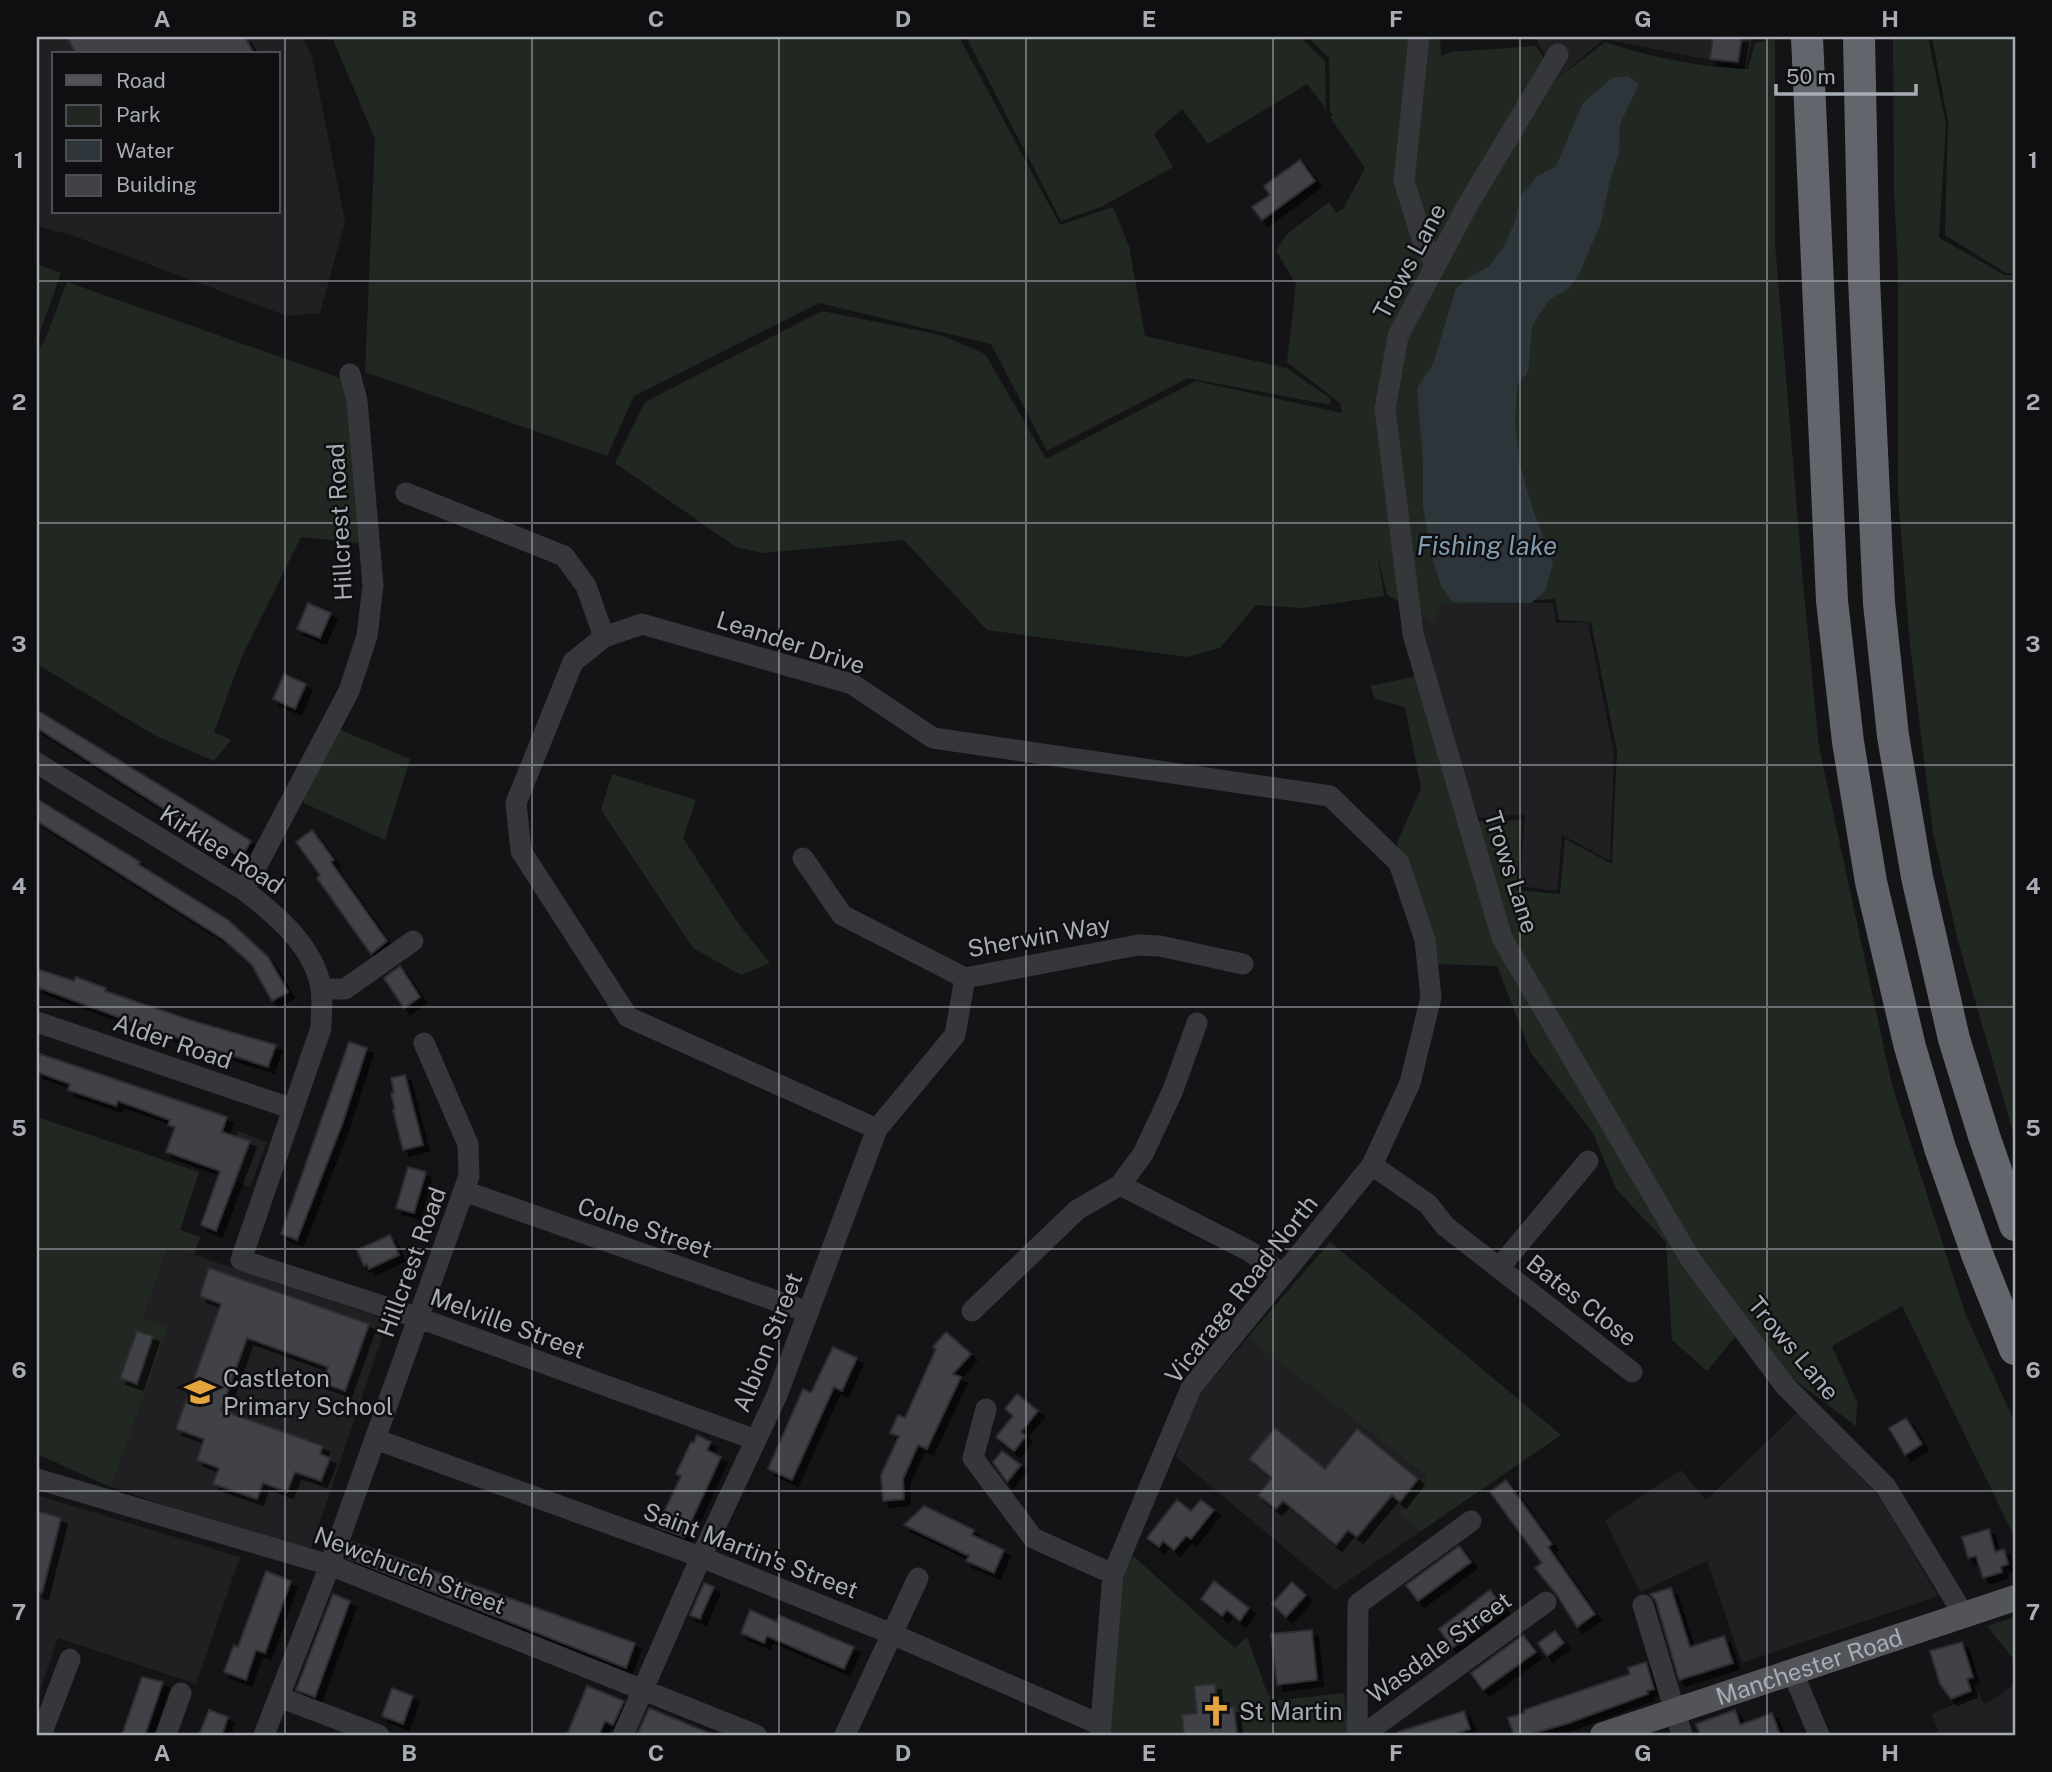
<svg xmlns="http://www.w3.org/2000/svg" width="2052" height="1772" font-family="'Public Sans',sans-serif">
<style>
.built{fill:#202023;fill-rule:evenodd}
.green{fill:#212821}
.water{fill:#2d353b}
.building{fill:#414246;stroke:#2e2e32;stroke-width:2;filter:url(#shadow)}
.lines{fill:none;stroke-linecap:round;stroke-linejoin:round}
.minor{stroke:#35373b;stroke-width:21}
.major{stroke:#525459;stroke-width:26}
.highway{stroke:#62656b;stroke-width:32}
.grid{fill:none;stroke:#a7acb5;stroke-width:2;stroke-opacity:0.55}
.labels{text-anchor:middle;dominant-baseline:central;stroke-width:5;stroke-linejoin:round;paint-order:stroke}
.street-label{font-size:24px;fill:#a7acb5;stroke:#0f0f11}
.poi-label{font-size:24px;fill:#a7acb5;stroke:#0f0f11;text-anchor:start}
.water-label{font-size:26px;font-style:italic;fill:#809bae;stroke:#0f0f11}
.neatline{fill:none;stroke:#a7acb5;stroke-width:2.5}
.grid-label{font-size:23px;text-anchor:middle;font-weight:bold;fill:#a7acb5}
</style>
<defs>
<filter id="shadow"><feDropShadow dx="6" dy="6" stdDeviation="0" flood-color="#0009"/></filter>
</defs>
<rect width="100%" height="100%" fill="#141416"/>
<!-- built -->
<path class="built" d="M37 37H302L312 57 345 222 320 313 287 316 71 235 37 226ZM54 54H278V212H54Z
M1535 37H1762L1752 39 1746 67 1604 39 1557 79Z
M1415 601 1553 603 1556 623 1588 622 1614 754 1610 861 1562 835 1557 891 1520 886 1525 814 1479 818 1440 709Z
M37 1117 199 1172 180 1230 200 1237 194 1255 388 1320 309 1554 111 1487 37 1454Z
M238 1131 267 1142 250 1187 220 1177Z
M1330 1242 1561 1435 1335 1590 1176 1457 1190 1405Z
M1798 1412 1880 1497 1938 1596 1742 1663 1707 1561 1640 1592 1605 1520 1681 1470 1706 1500Z
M37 1495 240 1557 196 1684 58 1638 37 1700Z
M2015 1684V1735H1936L1939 1734 1932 1714 1979 1693 1984 1705Z"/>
<!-- green -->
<path class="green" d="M332 37H959L1060 225 1113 207 1129 246 1145 336 1286 368 1330 398 1331 405 1188 378 1047 451 991 344 819 303 634 396 607 456 365 372 375 139Z
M966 37H1300L1325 61 1326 109 1307 84 1208 144 1182 109 1154 134 1173 167 1101 207 1061 221Z
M1307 37H1440L1441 56 1451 52 1536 46 1557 79 1605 42C1654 58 1698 67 1748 69L1755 43 1775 39V243L1803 583 1819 747 1892 1085 1965 1313 2015 1423V1538L1902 1306 1832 1346 1857 1402 1856 1426 1736 1336 1707 1371 1672 1340 1666 1242 1616 1189 1593 1133 1531 1053 1497 966 1437 964 1397 843 1421 788 1405 707 1375 699 1370 686 1422 675 1477 821 1522 820 1516 890 1560 894 1565 839 1612 864 1617 751 1591 622 1559 620 1555 599 1451 605 1442 602 1433 621 1387 595 1377 552 1384 596 1303 608 1256 605 1220 648 1187 657 987 630 904 540 763 553 736 547 615 463 645 402 822 311 941 335 985 354 1046 459 1196 381 1342 413 1340 403 1287 362 1296 284 1276 251 1286 235 1329 202 1336 213 1343 209 1365 168 1330 117 1333 115 1330 111 1329 58Z
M1893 37H1928L1946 124 1939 238 2005 275H2015V1139L1958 941 1933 833 1910 645 1898 495V271L1894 191Z
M1932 37H2015V273H2006L1945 235 1948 121Z
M37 264 61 273 37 341Z
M67 282 340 378 350 414 359 543 301 537 242 656 214 732 231 740 214 761 154 735 37 664V354L46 337Z
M336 728 410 759 385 840 304 803 303 793Z
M612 774 696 800 683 838 738 923 770 963 741 975 693 948 601 810Z
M37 1117 199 1172 180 1230 200 1237 194 1254 168 1246 143 1318 168 1327 111 1487 37 1454Z
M1330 1242 1561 1435 1421 1531 1399 1513 1427 1476 1248 1337Z
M1130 1553 1235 1648 1247 1637 1265 1687 1272 1701 1344 1693 1348 1735H1110L1118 1573Z
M2015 1617V1661L1987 1626Z"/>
<!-- water -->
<path class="water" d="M1628 76 1639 84 1620 124 1619 153 1609 185 1601 223 1579 274 1568 289 1549 300 1532 326 1528 372 1517 385 1515 423 1520 465 1534 513 1553 563 1545 591 1531 603 1453 602 1441 586 1432 557 1423 506V463L1417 388 1433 364 1456 288 1470 277 1489 266 1505 245 1515 221 1521 195 1536 177 1556 166 1583 103 1612 78Z"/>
<!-- building -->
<path class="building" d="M67 37H245L254 54H76Z
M1713 37H1742L1738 62 1710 59Z
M1300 160 1315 181 1262 220 1252 207 1270 195 1264 186Z
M308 603 331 613 320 638 297 629Z
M284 674 306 684 295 709 273 699Z
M37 710 251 841 241 858 37 728Z
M37 799 140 862 138 864 228 920 268 957 288 992 272 1001 252 965 223 939 37 821Z
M312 830 334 860 331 862 387 941 371 954 317 878 320 875 296 842Z
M400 966 420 997 404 1008 384 978Z
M37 969 74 981 76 977 106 988 105 991 190 1020 276 1045 268 1067 153 1030 37 987Z
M349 1042 367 1048 343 1122 297 1240 281 1234Z
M40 1054 227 1117 222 1132 250 1141 216 1231 201 1225 220 1171 166 1152 175 1127 168 1125 170 1120 118 1101 116 1106 68 1090 70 1084 37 1072Z
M405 1075 423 1145 403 1150 393 1110 395 1109 391 1094 394 1093 391 1078Z
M408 1167 426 1172 414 1213 396 1208Z
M390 1235 399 1255 369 1269 367 1264 364 1266 357 1250Z
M209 1268 369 1324 345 1391 322 1383 328 1367 247 1338 221 1410 323 1446 320 1454 330 1458 321 1481 295 1472 287 1492 263 1483 257 1499 213 1484 219 1468 197 1460 204 1439 176 1429 221 1304 200 1296Z
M137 1331 153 1336 137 1384 120 1378Z
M946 1332 971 1354 953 1374 961 1377 927 1449 918 1445 903 1479 904 1499 883 1501 881 1475 899 1436 890 1433 898 1415 905 1418 936 1349 933 1347Z
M833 1347 857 1358 842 1391 834 1387 792 1480 768 1469 803 1389 811 1393Z
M1017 1394 1038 1411 1021 1432 1026 1436 1014 1451 996 1437 1013 1416 1005 1409Z
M1906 1418 1922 1444 1905 1455 1889 1428Z
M1275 1428 1325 1469 1357 1429 1418 1479 1400 1502 1392 1495 1357 1537 1348 1530 1336 1545 1283 1501 1276 1509 1258 1495 1272 1478 1249 1459Z
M697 1435 711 1442 707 1450 721 1457 684 1537 657 1527 681 1476 676 1474 691 1442 694 1443Z
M1002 1451 1021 1465 1007 1482 993 1462Z
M1506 1480 1552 1544 1548 1547 1595 1614 1577 1627 1557 1595 1535 1568 1542 1563 1490 1492Z
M1177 1500 1191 1511 1201 1500 1214 1510 1191 1539 1186 1536 1174 1550 1163 1541 1159 1547 1147 1538Z
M924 1506 974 1530 972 1535 1004 1550 994 1573 966 1561 969 1556 904 1525Z
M37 1511 61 1518 42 1593 37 1592Z
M1989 1529 1995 1552 2004 1549 2008 1564 2001 1567 2002 1572 1983 1578 1976 1556 1968 1558 1962 1537Z
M352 1542 635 1643 626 1668 347 1558Z
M1459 1546 1471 1562 1418 1601 1406 1585Z
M266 1571 291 1581 265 1653 256 1650 246 1680 224 1672 234 1645 238 1647Z
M1214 1581 1249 1608 1240 1621 1227 1610 1222 1616 1201 1599Z
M1292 1582 1306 1595 1286 1617 1272 1604Z
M704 1583 714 1587 700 1619 690 1615Z
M1671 1588 1690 1647 1724 1636 1733 1663 1679 1680 1656 1601 1650 1594Z
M1490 1590 1504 1609 1452 1648 1439 1629Z
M333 1594 350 1601 315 1697 296 1690Z
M750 1610 777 1622 779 1615 854 1647 844 1669 767 1636 764 1643 741 1633Z
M1312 1630 1317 1680 1277 1685 1271 1634Z
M1555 1631 1564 1643 1547 1656 1538 1643Z
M1523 1635 1536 1652 1483 1690 1471 1673Z
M1962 1642 1973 1677 1967 1679 1971 1691 1951 1699 1940 1684 1930 1651Z
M1646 1662 1654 1689 1647 1691 1648 1694 1566 1724 1527 1735H1514L1508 1718 1524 1713V1710L1630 1674 1628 1668Z
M142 1677 163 1682 145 1735H122Z
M1215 1684 1217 1709 1234 1707 1237 1735H1184L1182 1715 1197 1713 1194 1686Z
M587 1686 624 1701 613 1725 605 1721 599 1735H567Z
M392 1688 413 1696 403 1724 382 1716Z
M649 1708 670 1717 714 1735H637Z
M209 1710 228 1717 222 1735H199Z
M1735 1710 1740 1725 1772 1713 1780 1735H1700L1696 1724Z
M1464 1711 1470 1729 1450 1735H1398V1732Z"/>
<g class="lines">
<!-- minor -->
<path class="minor" d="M1419 37 1404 181 1423 242 1436 265
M1558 54 1467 206 1398 336 1385 409 1413 634 1502 938 1691 1260 1785 1386 1886 1487 1964 1615
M406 493 564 556 586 586 604 637
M37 763 244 890C276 915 314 946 321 988 323 1001 321 1015 321 1028L241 1260 419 1318 756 1440
M803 858 842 915 965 978 1138 945 1160 946 1243 964
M244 890 349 691 367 636 373 585 357 401 350 374
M321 989H345L413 941
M37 1022 293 1109
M877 1129 628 1017 521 851 516 803 573 662 604 637 642 624 852 684 933 738 1330 796 1399 863 1425 940 1431 997 1410 1083 1372 1165 1191 1388 1113 1574 1100 1735
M1372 1165 1428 1204 1445 1226 1632 1372
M1120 1185 1249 1251 1283 1274
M464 1191 808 1312
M1499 1268 1588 1161
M972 1311 1077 1210 1120 1185 1143 1154 1173 1090 1197 1023
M986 1409 973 1458 1033 1538 1113 1574
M375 1439 701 1557 892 1634 1101 1725
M37 1479 330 1565 756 1735
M1643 1605 1682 1735
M1793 1673 1819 1735
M279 1697 379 1735
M41 1735 70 1659
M166 1735 181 1693
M264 1735 330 1565 469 1176 468 1144 424 1043
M623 1735 701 1557 777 1395 877 1129 955 1035 965 978
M845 1735 918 1578
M1357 1735 1358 1604 1471 1521
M1363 1735 1546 1602"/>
<!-- major -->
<path class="major" id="s1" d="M1603 1735 2015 1598"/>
<!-- highway -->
<path class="highway" d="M1807 37 1832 601 1848 742 1871 882 1910 1047 1940 1148 1977 1254 2015 1349
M1859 37 1864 279 1879 603 1893 736 1917 877 1954 1039 1984 1136 2015 1225"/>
</g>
<!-- grid -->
<path class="grid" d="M285 37V1735M532 37V1735M779 37V1735M1026 37V1735M1273 37V1735M1520 37V1735M1767 37V1735M37 281H2015M37 523H2015M37 765H2015M37 1007H2015M37 1249H2015M37 1491H2015"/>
<!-- icons -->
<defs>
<g id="school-bare" transform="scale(2.415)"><path d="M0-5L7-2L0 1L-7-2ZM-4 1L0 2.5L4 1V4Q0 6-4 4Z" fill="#e5a43d" stroke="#0f0f11" stroke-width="2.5" paint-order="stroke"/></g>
<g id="church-bare" transform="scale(2.415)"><path d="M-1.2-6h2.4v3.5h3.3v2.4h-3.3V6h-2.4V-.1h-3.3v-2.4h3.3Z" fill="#e5a43d" stroke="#0f0f11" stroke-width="2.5" paint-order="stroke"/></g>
</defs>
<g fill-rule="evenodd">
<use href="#school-bare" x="200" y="1392"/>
<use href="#church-bare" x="1216" y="1711"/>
</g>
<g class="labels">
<!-- street labels -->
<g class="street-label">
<text transform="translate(1409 261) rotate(-62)">Trows Lane</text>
<text transform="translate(339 522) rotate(-93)">Hillcrest Road</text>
<text transform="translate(791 642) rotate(18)">Leander Drive</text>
<text transform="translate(222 849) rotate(33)">Kirklee Road</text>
<text transform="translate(1512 872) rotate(72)">Trows Lane</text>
<text transform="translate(1039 936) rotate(-10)">Sherwin Way</text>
<text transform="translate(173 1041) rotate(19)">Alder Road</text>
<text transform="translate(645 1227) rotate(19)">Colne Street</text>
<text transform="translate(411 1262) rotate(-70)">Hillcrest Road</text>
<text transform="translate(1241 1289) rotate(-52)">Vicarage Road North</text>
<text transform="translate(1582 1300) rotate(38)">Bates Close</text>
<text transform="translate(508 1323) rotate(20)">Melville Street</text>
<text transform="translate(767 1342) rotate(-68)">Albion Street</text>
<text transform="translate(1794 1348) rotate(50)">Trows Lane</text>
<text transform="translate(751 1550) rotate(21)">Saint Martin's Street</text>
<text transform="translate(410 1570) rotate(21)">Newchurch Street</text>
<text transform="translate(1439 1647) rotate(-36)">Wasdale Street</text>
<text stroke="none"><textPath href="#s1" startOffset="217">Manchester Road</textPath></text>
</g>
<!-- poi labels -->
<g class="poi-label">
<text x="223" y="1378">Castleton<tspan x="223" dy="28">Primary School</tspan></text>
<text x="1239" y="1711">St Martin</text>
</g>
<!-- water labels -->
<g class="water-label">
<text x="1487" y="545">Fishing lake</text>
</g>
</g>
<!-- border -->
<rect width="2052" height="1772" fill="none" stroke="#0f0f11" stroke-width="77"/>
<!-- legend -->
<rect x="52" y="52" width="228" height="161" fill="#0f0f11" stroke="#4c4e53" stroke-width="2"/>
<rect x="66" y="75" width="35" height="10" fill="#525459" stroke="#4c4e53" stroke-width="2"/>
<text x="116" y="88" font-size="21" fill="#a7acb5">Road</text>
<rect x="66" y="105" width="35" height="21" fill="#212821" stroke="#4c4e53" stroke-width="2"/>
<text x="116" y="122" font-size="21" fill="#a7acb5">Park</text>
<rect x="66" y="140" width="35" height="21" fill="#2d353b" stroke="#4c4e53" stroke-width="2"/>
<text x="116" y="158" font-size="21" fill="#a7acb5">Water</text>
<rect x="66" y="175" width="35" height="21" fill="#414246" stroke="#4c4e53" stroke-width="2"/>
<text x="116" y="192" font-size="21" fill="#a7acb5">Building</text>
<!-- scale -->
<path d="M1776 84v10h140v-10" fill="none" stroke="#a7acb5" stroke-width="3.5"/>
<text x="1786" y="84" font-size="21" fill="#a7acb5" stroke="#0f0f11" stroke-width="5" paint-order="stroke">50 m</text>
<rect x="38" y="38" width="1976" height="1696" class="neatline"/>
<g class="grid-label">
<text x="162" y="27">A</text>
<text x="409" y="27">B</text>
<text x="656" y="27">C</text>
<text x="903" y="27">D</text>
<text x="1149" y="27">E</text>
<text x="1396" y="27">F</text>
<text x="1643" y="27">G</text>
<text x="1890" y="27">H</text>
<text x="19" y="168">1</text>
<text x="2033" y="168">1</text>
<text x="19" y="410">2</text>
<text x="2033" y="410">2</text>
<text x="19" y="652">3</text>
<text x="2033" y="652">3</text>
<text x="19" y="894">4</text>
<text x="2033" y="894">4</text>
<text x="19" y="1136">5</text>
<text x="2033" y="1136">5</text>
<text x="19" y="1378">6</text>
<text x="2033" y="1378">6</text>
<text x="19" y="1620">7</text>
<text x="2033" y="1620">7</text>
<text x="162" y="1761">A</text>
<text x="409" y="1761">B</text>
<text x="656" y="1761">C</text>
<text x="903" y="1761">D</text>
<text x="1149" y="1761">E</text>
<text x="1396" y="1761">F</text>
<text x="1643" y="1761">G</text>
<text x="1890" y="1761">H</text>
</g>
</svg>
